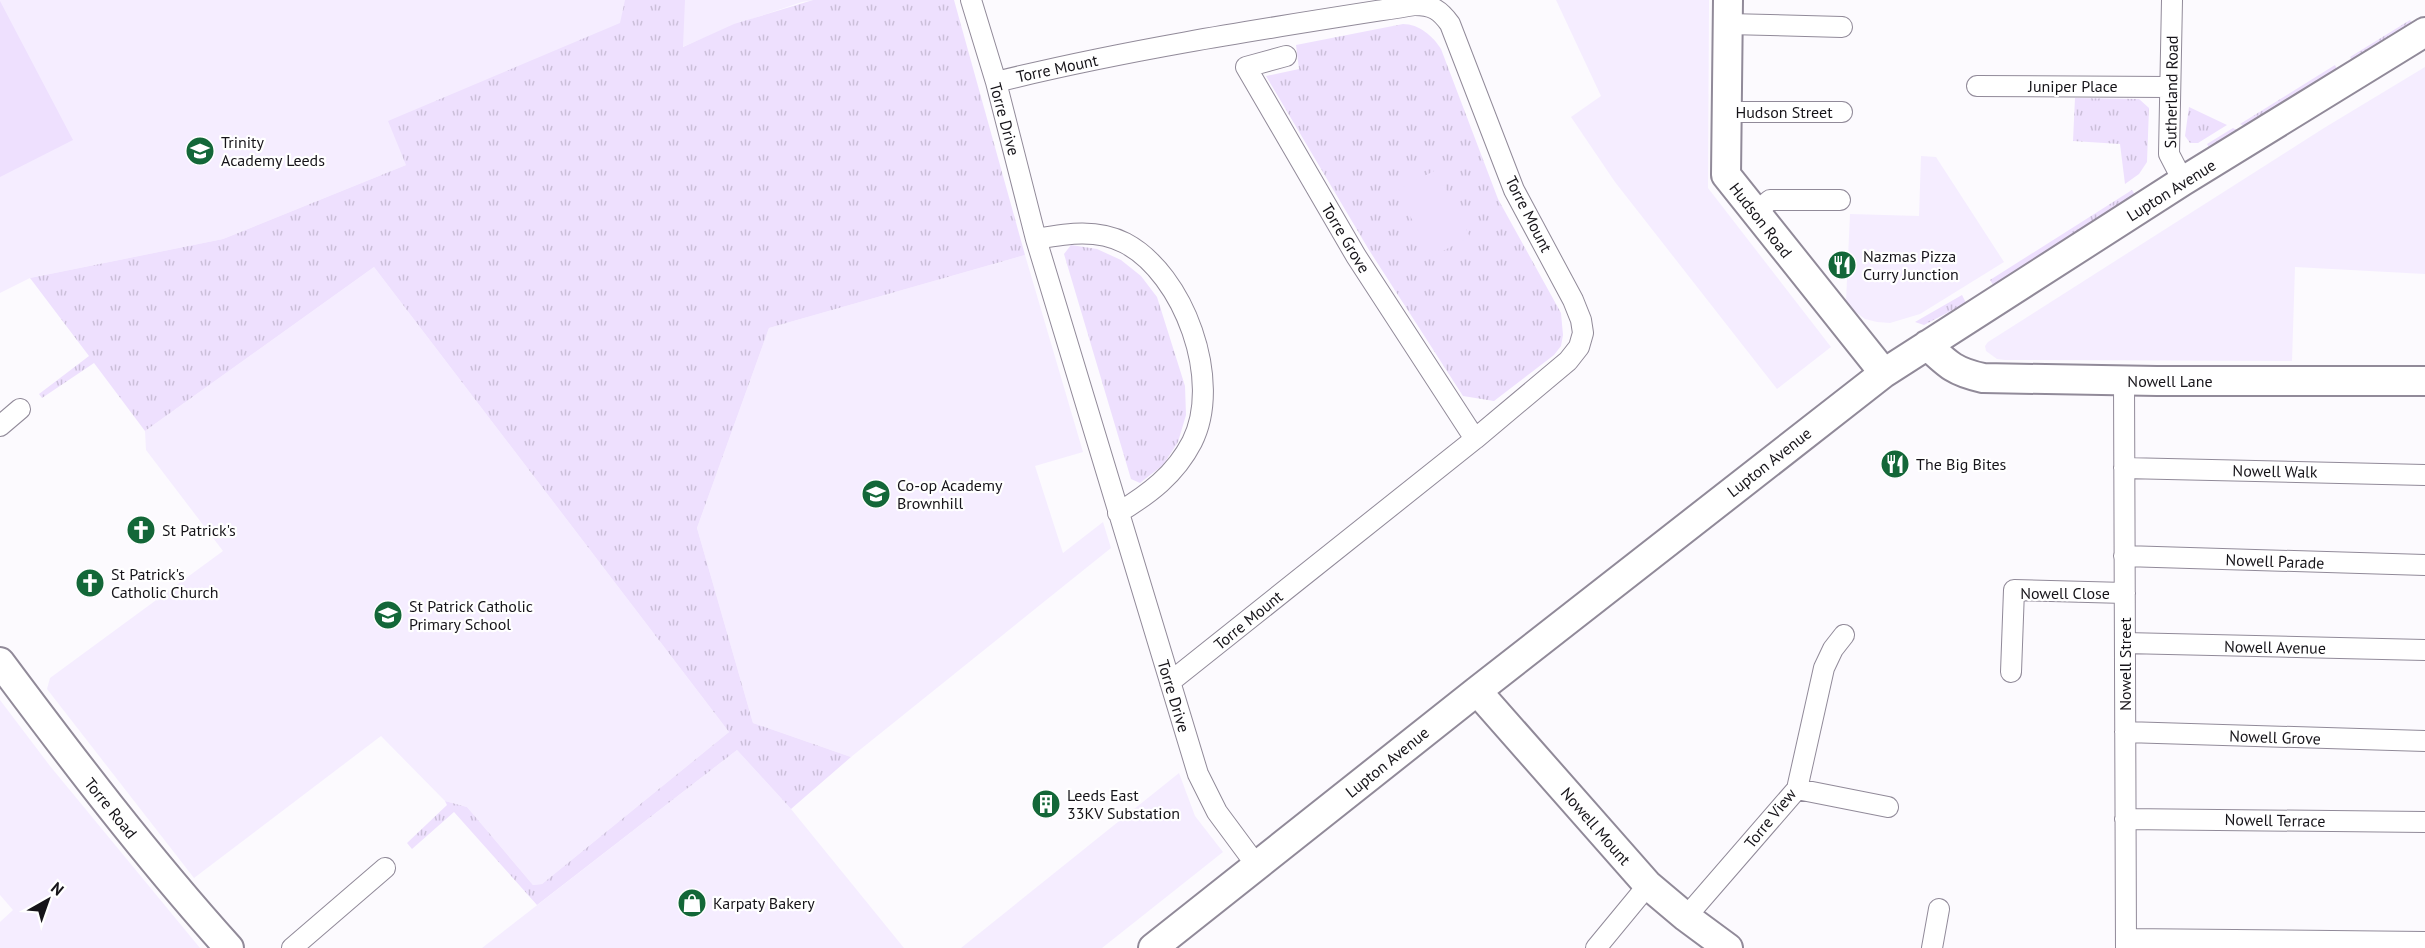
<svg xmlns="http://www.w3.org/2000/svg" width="2425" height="948" font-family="'PT Sans',sans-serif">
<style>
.built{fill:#f5edff}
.grass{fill:url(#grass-tufts)}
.pitch{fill:#eee0fe}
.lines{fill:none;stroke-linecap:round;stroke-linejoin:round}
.street-casing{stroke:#918a99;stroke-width:22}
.secondary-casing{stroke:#918a99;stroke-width:32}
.street{stroke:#fff;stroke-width:20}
.secondary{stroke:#fff;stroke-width:28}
.labels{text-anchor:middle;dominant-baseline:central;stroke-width:4.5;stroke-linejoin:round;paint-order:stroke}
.street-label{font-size:16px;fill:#161419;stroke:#fff}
.poi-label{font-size:16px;fill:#161419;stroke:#fff;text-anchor:start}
</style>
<defs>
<pattern id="grass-tufts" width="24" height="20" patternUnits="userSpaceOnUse" patternTransform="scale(1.5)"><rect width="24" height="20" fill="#eee0fe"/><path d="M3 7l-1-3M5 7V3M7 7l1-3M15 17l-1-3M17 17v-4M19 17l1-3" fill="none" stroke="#cbbfd9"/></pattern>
</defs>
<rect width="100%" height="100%" fill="#fcfafe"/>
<!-- built -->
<path class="built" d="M0 0H815L802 2 734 25 406 165 223 239 30 278 0 293Z
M1556 0H1709L1708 188 1831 347 1777 389 1615 182 1571 117 1601 96Z
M2425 67V274L2295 267 2292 361 2005 360 1997 359 1986 351 1985 346 1988 342 2324 128Z
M1921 156 1936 157 2004 262 1920 314 1890 323 1877 322 1865 319 1854 311 1846 302 1850 214 1919 216Z
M1025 255 1083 452 1035 466 1063 553 1103 522 1111 548 851 757 753 723 697 528 769 328Z
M374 267 729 732 542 884 533 885 467 807 445 801 381 736 194 878 47 689 50 678 223 551 146 450 145 431Z
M0 700 50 766 200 948H0V922L13 910 0 895Z
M737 750 791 809 904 948H482Z
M1179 773 1195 816 1223 852 1102 948H961Z"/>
<!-- grass -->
<path class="grass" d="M625 0H685L683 47 734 24 813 0H954L1025 255 769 328 697 528 753 723 851 757 791 809 737 750 537 905 454 812 412 849 407 843 447 805 445 801 467 807 533 885 542 884 729 732 374 267 145 431 94 363 42 398 39 394 89 356 30 278 223 239 406 165 388 121 620 23Z
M2410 20 2416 28 2356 66 2350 57Z
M1403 24C1419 24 1433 36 1441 49L1498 199 1561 313 1563 335 1561 346 1554 355 1494 401 1463 396 1369 250 1266 76 1299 69 1296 45Z
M2335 65 2337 69 2334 77 2251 129 2240 124Z
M2075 98 2139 99 2149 108 2147 162 2139 174 2125 184 2120 144 2073 141Z
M2189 107 2227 125 2198 143H2190L2185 136Z
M2233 128 2242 133 2211 151 2207 144Z
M2132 190 2137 198 1995 288 1990 280Z
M1071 245 1097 249 1121 260 1141 276 1157 297 1185 386 1186 415 1178 442 1163 465 1140 483 1131 479 1064 254Z
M1962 295 1966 303 1924 325 1915 322Z"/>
<!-- pitch -->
<path class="pitch" d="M0 1 73 140 0 177Z
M1436 170 1470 237 1431 257 1397 190Z"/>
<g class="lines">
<!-- street casing -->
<g class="street-casing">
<path id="street" d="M971 0 996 82 1036 239 1198 774 1217 812 1257 866
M2172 0 2169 154 2183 181
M1728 24 1842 27
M1286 56 1246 67 1356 256 1475 439
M996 82C1133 48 1275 27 1415 5 1432 5 1440 10 1450 24L1514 190 1573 300 1581 320 1583 333 1579 347 1568 361 1475 439 1170 682
M1977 86 2169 87
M1726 112H1842
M1756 212 1770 200H1840
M1036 239C1065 234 1096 228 1125 243 1184 274 1223 381 1192 442 1175 475 1149 494 1118 513
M2124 380 2126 948
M0 426 20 409
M2124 468 2425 475
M2124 556 2425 565
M2125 643 2425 650
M2011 672 2014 590 2125 593
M2125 732 2425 741
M1797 789 1888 807
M2125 819 2425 822
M1686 917 1797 789 1824 668 1833 649 1844 635
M2126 939 2425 942
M292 948 385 868
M1596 948 1648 885
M1932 948 1939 909"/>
</g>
<!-- secondary casing -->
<g class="secondary-casing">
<path id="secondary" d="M1728 0 1726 175 1884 373
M1927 345C1948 365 1955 372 1983 378L2157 381H2425
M0 662C73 760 147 857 229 948
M1477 691 1648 885 1686 917 1728 948
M1153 948 1477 691 1884 373 2183 181 2425 32"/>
</g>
<!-- street -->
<use href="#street" class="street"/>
<!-- secondary -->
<use href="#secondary" class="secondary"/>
</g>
<!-- icons -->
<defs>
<g id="school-disc" transform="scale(1.5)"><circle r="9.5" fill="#136738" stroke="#fff"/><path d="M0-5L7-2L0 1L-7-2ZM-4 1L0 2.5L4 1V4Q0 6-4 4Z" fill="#fff"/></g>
<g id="restaurant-disc" transform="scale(1.5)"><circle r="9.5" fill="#136738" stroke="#fff"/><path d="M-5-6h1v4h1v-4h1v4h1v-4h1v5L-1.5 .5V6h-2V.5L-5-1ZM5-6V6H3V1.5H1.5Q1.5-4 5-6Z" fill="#fff"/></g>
<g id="church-disc" transform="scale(1.5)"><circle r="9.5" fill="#136738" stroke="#fff"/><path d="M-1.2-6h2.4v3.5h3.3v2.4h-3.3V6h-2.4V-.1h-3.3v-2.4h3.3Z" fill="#fff"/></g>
<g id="building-disc" transform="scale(1.5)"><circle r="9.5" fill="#136738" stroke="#fff"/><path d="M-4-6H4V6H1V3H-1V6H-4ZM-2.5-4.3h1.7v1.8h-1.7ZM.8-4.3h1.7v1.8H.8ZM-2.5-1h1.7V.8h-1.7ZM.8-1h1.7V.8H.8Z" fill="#fff"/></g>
<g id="shop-disc" transform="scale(1.5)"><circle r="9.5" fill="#136738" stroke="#fff"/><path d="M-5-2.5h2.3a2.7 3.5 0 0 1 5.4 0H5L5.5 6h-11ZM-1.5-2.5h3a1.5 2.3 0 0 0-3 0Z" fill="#fff"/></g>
</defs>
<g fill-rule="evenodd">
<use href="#school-disc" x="200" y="151"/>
<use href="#restaurant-disc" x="1842" y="265"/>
<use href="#restaurant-disc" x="1895" y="464"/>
<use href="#school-disc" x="876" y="494"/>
<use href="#church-disc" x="141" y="530"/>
<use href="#church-disc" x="90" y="583"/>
<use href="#school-disc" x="388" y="615"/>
<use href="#building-disc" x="1046" y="804"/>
<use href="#shop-disc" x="692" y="903"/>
</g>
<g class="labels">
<!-- street labels -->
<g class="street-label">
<text transform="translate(1057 68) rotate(-12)">Torre Mount</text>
<text x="2073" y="86">Juniper Place</text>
<text transform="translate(2171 92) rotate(-89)">Sutherland Road</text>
<text x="1784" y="112">Hudson Street</text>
<text transform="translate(1005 119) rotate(75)">Torre Drive</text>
<text transform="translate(2171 190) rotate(-32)">Lupton Avenue</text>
<text transform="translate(1529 214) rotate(63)">Torre Mount</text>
<text transform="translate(1761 220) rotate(52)">Hudson Road</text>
<text transform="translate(1346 238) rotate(59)">Torre Grove</text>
<text x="2170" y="381">Nowell Lane</text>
<text transform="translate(1769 462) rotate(-38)">Lupton Avenue</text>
<text transform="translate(2275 471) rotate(1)">Nowell Walk</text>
<text transform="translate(2275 561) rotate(2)">Nowell Parade</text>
<text x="2065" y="593">Nowell Close</text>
<text transform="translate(1248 620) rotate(-39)">Torre Mount</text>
<text transform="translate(2275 647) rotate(1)">Nowell Avenue</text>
<text transform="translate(2125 664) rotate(-90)">Nowell Street</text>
<text transform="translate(1174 696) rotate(73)">Torre Drive</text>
<text transform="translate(2275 737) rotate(2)">Nowell Grove</text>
<text transform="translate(1387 762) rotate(-39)">Lupton Avenue</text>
<text transform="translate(111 808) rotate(51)">Torre Road</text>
<text transform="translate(1770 818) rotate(-51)">Torre View</text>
<text transform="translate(2275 820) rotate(1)">Nowell Terrace</text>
<text transform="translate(1596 826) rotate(49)">Nowell Mount</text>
</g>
<!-- poi labels -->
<g class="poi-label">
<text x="221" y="142">Trinity<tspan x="221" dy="18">Academy Leeds</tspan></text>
<text x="1863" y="256">Nazmas Pizza<tspan x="1863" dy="18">Curry Junction</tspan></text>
<text x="1916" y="464">The Big Bites</text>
<text x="897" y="485">Co-op Academy<tspan x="897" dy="18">Brownhill</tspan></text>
<text x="162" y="530">St Patrick's</text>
<text x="111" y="574">St Patrick's<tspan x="111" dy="18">Catholic Church</tspan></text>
<text x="409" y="606">St Patrick Catholic<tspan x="409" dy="18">Primary School</tspan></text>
<text x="1067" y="795">Leeds East<tspan x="1067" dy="18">33KV Substation</tspan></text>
<text x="713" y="903">Karpaty Bakery</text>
</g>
</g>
<!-- north arrow -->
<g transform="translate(48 900) rotate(40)" stroke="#ffffff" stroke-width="4.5" paint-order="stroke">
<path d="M0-4.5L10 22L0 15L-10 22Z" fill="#161419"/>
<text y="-9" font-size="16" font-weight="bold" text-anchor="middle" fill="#161419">N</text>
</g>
</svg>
